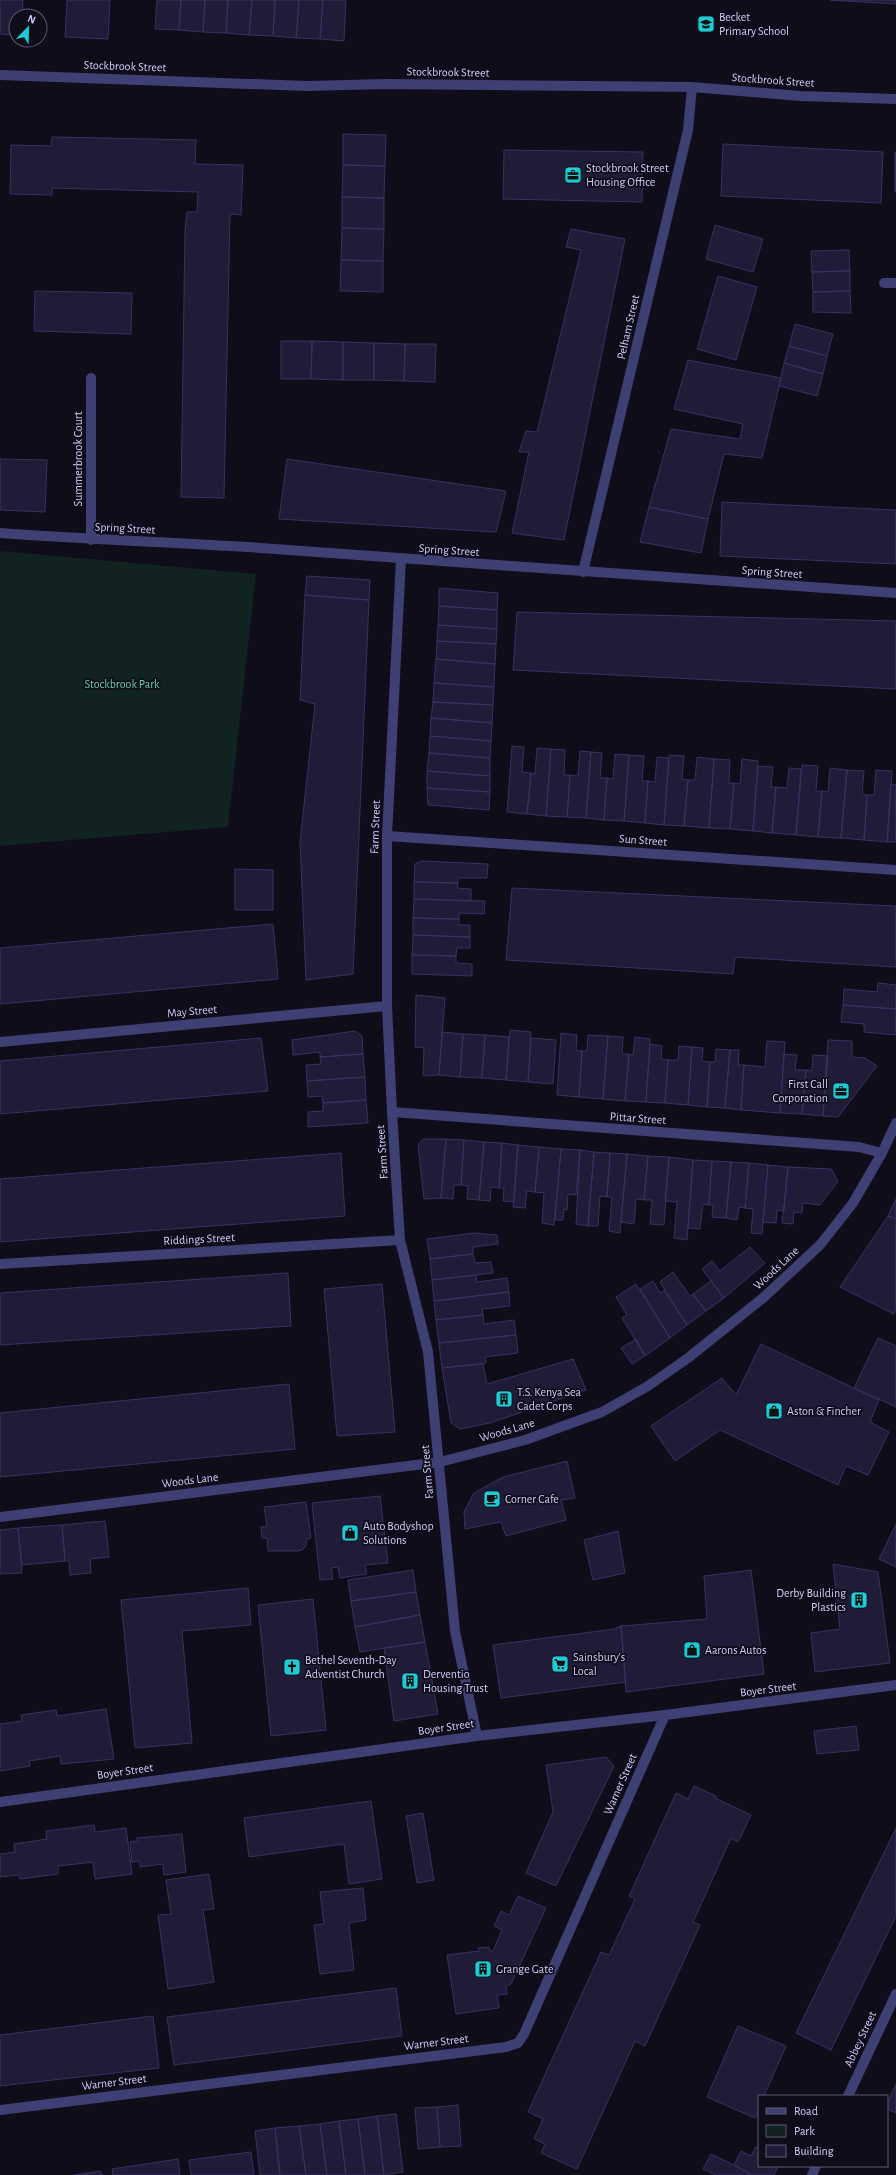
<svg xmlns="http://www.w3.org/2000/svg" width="896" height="2175" font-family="'Alegreya Sans',sans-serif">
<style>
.green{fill:#112321}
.building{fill:#201c38;stroke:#383161}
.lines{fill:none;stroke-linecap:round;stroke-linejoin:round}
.minor{stroke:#3e3f73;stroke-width:10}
.labels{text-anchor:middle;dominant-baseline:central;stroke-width:3.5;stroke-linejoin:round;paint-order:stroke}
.poi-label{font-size:12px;fill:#d0cdf8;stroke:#0f0d1a;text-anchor:start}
.street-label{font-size:12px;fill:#d0cdf8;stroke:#0f0d1a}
.park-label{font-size:12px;fill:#64cdad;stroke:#0f0d1a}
</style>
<rect width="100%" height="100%" fill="#0f0d1a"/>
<!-- green -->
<path class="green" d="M0 551 256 574 228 827 0 846Z"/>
<!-- building -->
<path class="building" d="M0 0H23L22 16H16V35L0 34Z
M67 0H110L108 39 65 37Z
M157 0H181L179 30 155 29Z
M181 0H205L203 32 179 30Z
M205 0H228L226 33 203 32Z
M228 0H252L249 35 226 33Z
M252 0H275L273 36 249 35Z
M275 0H299L296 38 273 36Z
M299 0H323L320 39 296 38Z
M323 0H346L344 41 320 39Z
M830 0H896V4Z
M343 134 386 135 385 166 343 165Z
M52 137 196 140 195 164 243 165 241 215 230 214 224 498 181 497 185 231 187 212H197L198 192 52 188V195L10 194 11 145 51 146Z
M723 144 883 152 881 203 721 196Z
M504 150 643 152 642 202 503 199Z
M895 152H896V192H895Z
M343 165 385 166 384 198 342 197Z
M342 197 384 198V229L342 228Z
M715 225 763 239 753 272 706 259Z
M342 228 384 229 383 261 341 260Z
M571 229 625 239 564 540 512 533 529 452H519L526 431 537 432 581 250 566 247Z
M849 250 850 271 812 272 811 251Z
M341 260 383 261V292L340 291Z
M850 271V291L813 292 812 272Z
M718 276 757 287 736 360 697 349Z
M35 291 132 293 131 334 34 331Z
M850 291 851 313 813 312V292Z
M795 324 833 334 827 356 789 346Z
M281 341H312L311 379H281Z
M312 341 343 342V380L311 379Z
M343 342 374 343V380H343Z
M374 343 405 344 404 381 374 380Z
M405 344H436L435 382 404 381Z
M789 346 827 356 823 374 784 363Z
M688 360 781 378 762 458 724 454 708 519 649 507 671 429 740 439 743 424 674 409Z
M784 363 823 374 817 396 779 386Z
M0 459 47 460 45 512 0 510Z
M287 459 506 491 496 532 279 519Z
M722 502 896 510V564L720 556Z
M649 507 708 519 701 553 640 542Z
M307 576 370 580 369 600 305 595Z
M439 588 498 593 497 610 439 606Z
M305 595 369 600 353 974 306 980 300 842 315 704 300 700Z
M439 606 497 610V629L438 625Z
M517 612 896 621V689L513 670Z
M438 625 497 629 496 644 437 641Z
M437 641 496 644 495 664 436 659Z
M436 659 495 664 494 687 434 683Z
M434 683 494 687 493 705 433 702Z
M433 702 493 705 492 723 431 718Z
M431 718 492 723 491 741 430 736Z
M430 736 491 741 490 758 429 753Z
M512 746 524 747 522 772 531 773 527 814 507 812Z
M537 748 551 749 546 816 527 814 531 773 535 774Z
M551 749 565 750 564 775H570L567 817 546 816Z
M580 751 591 752 586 818 567 817 570 775 578 776Z
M591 752 602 753 600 778H607L604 820 586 818Z
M429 753 490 758V776L427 771Z
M615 754 629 755 624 821 604 820 607 778 613 779Z
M629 755 644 756 642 781H648L645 823 624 821Z
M669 755 684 756 682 779 688 780 684 826 664 825Z
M657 757 669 758 664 825 645 823 648 781 655 782Z
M697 757 714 759 709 828 684 826 688 780H695Z
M714 759 730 760 729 783H734L730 829 709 828Z
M742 759 758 761 753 831 730 829 734 783 740 784Z
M802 765 818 766 816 791H822L818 837 796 835Z
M758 766 773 767 771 787H776L772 833 753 831Z
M789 768 801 769 796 835 772 833 776 787 787 788Z
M830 768 847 770 841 838 818 837 822 791 828 792Z
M847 770 864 771 862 794 867 795 864 840 841 838Z
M876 770 892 771 887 842 864 840 867 795H874Z
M427 771 490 776V792L427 788Z
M891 784 896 785V842H887Z
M427 788 490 792 489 810 428 805Z
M422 861 488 864 487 878H458V883L414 882 415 864Z
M235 869 273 870V910H235Z
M414 882 458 883 457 888 471 889V901L414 899Z
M512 888 896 906V967L735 957 733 974 506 960Z
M414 899 485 901 484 914 459 913V919L413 918Z
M413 918 459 919V925H470V937L413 935Z
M273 924 278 979 0 1004V948Z
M413 935 470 937V948H457L456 956 412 955Z
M412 955 456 956V963L472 964V976L412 974Z
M878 983 896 985V1009L843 1005 844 989 877 992Z
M416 995 445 998 439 1075 423 1076 424 1048 415 1047Z
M843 1005 896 1009V1035L864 1032V1024L841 1022Z
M510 1030 531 1032 528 1082 506 1080Z
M355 1031 362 1036 363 1054 320 1057V1052L293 1055 292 1040Z
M442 1032 463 1034 460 1077 439 1075Z
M561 1033 577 1035 576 1050 582 1051 579 1097 557 1095Z
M463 1034 485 1035 482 1078 460 1077Z
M485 1035 509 1037 506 1080 482 1078Z
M588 1035 608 1036 603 1099 579 1097 582 1051H587Z
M608 1036 623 1037 622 1054H629L625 1101 603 1099Z
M635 1037 650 1039 646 1102 625 1101 629 1054 633 1055Z
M261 1038 268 1091 0 1114V1061Z
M531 1038 556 1040 553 1084 528 1082Z
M828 1040 852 1041V1057L865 1058 877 1066 838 1117 823 1116Z
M767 1041 785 1042 780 1113 741 1110 744 1065 765 1067Z
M650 1044 662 1046 661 1059 668 1060 665 1103 646 1102Z
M679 1046 692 1047 688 1105 665 1103 668 1060H678Z
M692 1047 703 1048 702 1061 710 1062 707 1107 688 1105Z
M716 1049 730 1050 725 1108 707 1107 710 1062H715Z
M730 1050H739L738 1065H744L741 1110 725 1108Z
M363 1054 365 1077 307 1081 306 1065 321 1064 320 1057Z
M784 1054 797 1055 795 1070H806L802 1114 780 1113Z
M813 1055 828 1056 823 1116 802 1114 806 1070 812 1071Z
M365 1077 366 1100 323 1103 322 1096 308 1097 307 1081Z
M366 1100 368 1123 308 1127V1112L323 1111V1103Z
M423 1139H446L441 1198 424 1199 418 1145Z
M446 1139 464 1140 461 1185H454L453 1199 441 1198Z
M464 1140 484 1142 479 1200 467 1199 468 1186 461 1185Z
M484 1142 502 1143 499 1188 491 1187 490 1201 479 1200Z
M502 1143 518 1145 514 1202 503 1201 504 1188H499Z
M518 1145 539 1147 535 1192 527 1191 525 1208 513 1207Z
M539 1147 561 1149 554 1225 542 1223 544 1193 535 1192Z
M561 1149 580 1150 576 1195 568 1194 567 1210 564 1209 563 1220H555Z
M580 1150 594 1152 588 1226 576 1224Z
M594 1152 610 1153 607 1197 600 1196 598 1226H588Z
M341 1153 345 1216 0 1242V1179Z
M610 1153 627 1154 620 1233 609 1231 612 1197H607Z
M627 1154 648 1156 644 1200 636 1199 634 1224 621 1222Z
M648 1156 669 1157 664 1225 650 1224 652 1200H644Z
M669 1157 693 1160 687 1240 674 1238 677 1202 665 1201Z
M693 1160 712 1161 709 1205 703 1204 700 1229 688 1228Z
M712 1161 731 1162 726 1218 712 1217 713 1205H709Z
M731 1162 749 1163 745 1208 739 1207 737 1220 726 1218Z
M749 1163 768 1165 762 1234 751 1233 753 1209 745 1208Z
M768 1165 788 1167 784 1211 777 1210 776 1223 763 1222Z
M788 1167 831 1169 838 1181 820 1205 803 1203 802 1213 794 1212 793 1224 782 1223Z
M896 1199V1219L888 1216Z
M888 1216 896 1219V1309L894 1314 840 1287Z
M474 1233 497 1235 498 1244 473 1247V1254L430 1259 427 1239Z
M750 1247 765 1263 724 1298 702 1269 712 1261 720 1271Z
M473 1254 475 1263 491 1262 493 1273 432 1280 430 1259Z
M673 1272 690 1296 693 1294 706 1311 687 1325 660 1282Z
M288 1273 291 1326 0 1345V1293Z
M476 1275 477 1282 507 1278 509 1292 434 1301 432 1280Z
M653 1281 660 1293 664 1290 687 1325 670 1338 640 1289Z
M711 1281 724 1298 706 1311 693 1294Z
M382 1284 395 1432 337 1436 324 1289Z
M636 1284 670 1338 645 1356 622 1318 627 1315 616 1297Z
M509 1292 510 1306 482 1309 483 1315 436 1320 434 1301Z
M483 1315 484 1324 514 1320 516 1335 439 1343 436 1320Z
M516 1335 518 1353 485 1357 486 1363 442 1368 439 1343Z
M878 1338 896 1346V1407L854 1388Z
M636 1339 645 1356 632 1364 621 1348Z
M761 1344 879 1400 870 1422 889 1432 868 1475 846 1466 838 1485 720 1430 675 1461 651 1426 722 1378 736 1395Z
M573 1359 586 1390 490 1423 460 1429 451 1423 442 1368 483 1364 487 1384Z
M289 1384 295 1449 0 1477V1413Z
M567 1461 575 1498 561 1500 566 1520 506 1536 501 1522 465 1529 464 1512 474 1493 503 1477Z
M380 1496 388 1563 365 1565 367 1574 340 1578 338 1567 331 1568 333 1579 320 1580 312 1503Z
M306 1502 311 1538 307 1539 306 1546 302 1550 297 1551H268L267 1538H262L261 1527 267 1526 264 1507Z
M105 1521 109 1557 90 1559 91 1573 70 1575 69 1561H65L62 1525Z
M896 1524V1567L879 1559Z
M62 1525 65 1561 22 1565 18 1528Z
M18 1528 22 1573 0 1574V1530Z
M618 1531 625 1573 593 1580 584 1540Z
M833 1564 878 1572 890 1663 815 1672 811 1633 840 1629Z
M413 1570 416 1592 351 1601 348 1580Z
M751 1570 764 1674 626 1692 621 1626 707 1619 704 1576Z
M248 1588 251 1625 182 1631 192 1743 135 1748 121 1600Z
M416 1592 420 1615 355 1627 351 1601Z
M313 1599 326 1730 271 1736 258 1605Z
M420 1615 425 1642 360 1652 355 1627Z
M621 1626 626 1682 501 1698 493 1645 614 1629Z
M425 1642 438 1714 394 1721 384 1648Z
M106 1709 114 1759 61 1764 60 1756 29 1761 30 1766 0 1771V1724L22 1721 21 1715 56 1710 57 1716Z
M856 1726 859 1750 817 1754 814 1731Z
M606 1757 614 1766 556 1886 526 1873 553 1812 546 1765Z
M694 1786 716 1796 715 1798 751 1815 738 1842 731 1838 693 1922 700 1925 645 2046 635 2041 577 2169 541 2153 545 2144 534 2139 543 2119 528 2112 601 1952 609 1955 635 1899 629 1896 676 1793 688 1799Z
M371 1801 382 1879 349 1884 344 1844 249 1857 244 1818Z
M423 1813 434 1880 417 1883 406 1816Z
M94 1825 95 1832 126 1828 132 1874 95 1879 93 1862 58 1866V1874L20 1879 19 1875 0 1877V1854L15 1852 14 1844 47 1839 46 1831Z
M896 1828V1916L831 2050 796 2033Z
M182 1834 186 1872 164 1875 163 1864 140 1867V1861L132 1862 130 1842 137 1841V1838Z
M209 1874 214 1909 203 1910 214 1982 168 1989 158 1915 171 1914 166 1880Z
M363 1888 366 1920 349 1923 354 1970 320 1974 314 1925 324 1924 320 1892Z
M518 1896 546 1908 511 1984 506 1986 507 1994 497 1995 499 2008 456 2014 447 1955 479 1951 478 1948 489 1947 490 1951H493L502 1930 494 1926 501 1911 509 1915Z
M396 1988 402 2036 174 2065 167 2017Z
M153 2016 159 2068 0 2086V2035Z
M738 2026 786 2046 764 2096H759V2109L755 2118 707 2097Z
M896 2084V2113L887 2109V2104Z
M458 2105 461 2146 440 2147 437 2107Z
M437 2107 440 2147 418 2149 415 2108Z
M396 2114 403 2172 384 2175 377 2116Z
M377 2116 384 2175H365L358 2119Z
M358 2119 365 2175H346L339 2121Z
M339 2121 346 2175H327L320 2124Z
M320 2124 327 2175H306L299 2126Z
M299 2126 306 2175H280L275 2128Z
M275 2128 280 2175H260L255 2131Z
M756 2147 759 2148V2166H778L774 2175H753L734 2165 741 2151 751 2156Z
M251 2152 254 2175H191L189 2160Z
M711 2154 734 2165 753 2175H716L703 2169Z
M178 2159 180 2175H113L112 2169Z
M101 2171 102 2175H74Z"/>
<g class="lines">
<!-- minor -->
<path class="minor" d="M0 75 307 86 386 84 692 87 800 96 896 99
M884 283H896
M91 378V540
M0 533C83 539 165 542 248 547 464 562 680 579 896 593
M401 559 387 836V1006L392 1112 400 1240 428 1352 455 1631 477 1736
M583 572 688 130 692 87
M387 836 896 870
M0 1042 387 1006
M392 1112 859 1147 882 1153
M0 1264 400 1240
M0 1517 440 1462 525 1440 602 1412 648 1386 688 1358 763 1298 820 1245 853 1203 882 1153 896 1123
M0 1802 477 1736 665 1715 896 1685
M848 2096 896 1994
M0 2110 506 2047 518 2043 524 2034 665 1715
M812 2175 816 2166"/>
</g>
<!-- icons -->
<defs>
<g id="school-square" transform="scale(0.9)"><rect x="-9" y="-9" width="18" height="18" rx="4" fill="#1ecbd4" stroke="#0f0d1a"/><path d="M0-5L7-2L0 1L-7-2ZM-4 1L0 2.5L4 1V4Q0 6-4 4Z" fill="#111"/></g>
<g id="office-square" transform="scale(0.9)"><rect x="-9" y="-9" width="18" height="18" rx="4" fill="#1ecbd4" stroke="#0f0d1a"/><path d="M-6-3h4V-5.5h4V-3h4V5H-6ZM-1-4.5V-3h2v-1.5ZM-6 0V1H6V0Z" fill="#111"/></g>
<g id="building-square" transform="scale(0.9)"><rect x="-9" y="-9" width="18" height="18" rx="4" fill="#1ecbd4" stroke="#0f0d1a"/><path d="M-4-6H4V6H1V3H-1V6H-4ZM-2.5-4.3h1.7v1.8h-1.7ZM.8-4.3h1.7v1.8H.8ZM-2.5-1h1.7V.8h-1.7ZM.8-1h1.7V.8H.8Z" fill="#111"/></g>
<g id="shop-square" transform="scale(0.9)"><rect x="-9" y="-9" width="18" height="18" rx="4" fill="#1ecbd4" stroke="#0f0d1a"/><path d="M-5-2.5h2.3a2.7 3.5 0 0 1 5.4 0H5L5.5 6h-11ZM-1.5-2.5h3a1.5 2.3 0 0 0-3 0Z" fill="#111"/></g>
<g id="cafe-square" transform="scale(0.9)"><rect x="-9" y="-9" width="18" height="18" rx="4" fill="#1ecbd4" stroke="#0f0d1a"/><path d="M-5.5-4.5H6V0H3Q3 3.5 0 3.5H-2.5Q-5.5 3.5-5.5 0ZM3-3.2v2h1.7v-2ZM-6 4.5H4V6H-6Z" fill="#111"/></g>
<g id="supermarket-square" transform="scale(0.9)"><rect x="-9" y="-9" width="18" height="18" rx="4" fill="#1ecbd4" stroke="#0f0d1a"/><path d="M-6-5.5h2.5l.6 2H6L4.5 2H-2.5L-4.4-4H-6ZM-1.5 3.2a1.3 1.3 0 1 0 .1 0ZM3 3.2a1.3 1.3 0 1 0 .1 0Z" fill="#111"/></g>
<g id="church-square" transform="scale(0.9)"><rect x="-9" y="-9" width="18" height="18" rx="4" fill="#1ecbd4" stroke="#0f0d1a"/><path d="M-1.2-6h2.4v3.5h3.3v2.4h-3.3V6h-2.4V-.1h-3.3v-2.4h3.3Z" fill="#111"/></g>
</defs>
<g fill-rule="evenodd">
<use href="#school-square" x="706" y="24"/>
<use href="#office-square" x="573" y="175"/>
<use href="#office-square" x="841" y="1091"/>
<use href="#building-square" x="504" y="1399"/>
<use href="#shop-square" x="774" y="1411"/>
<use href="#cafe-square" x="492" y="1499"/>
<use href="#shop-square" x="350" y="1533"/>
<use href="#building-square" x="859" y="1600"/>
<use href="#shop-square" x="692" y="1650"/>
<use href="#supermarket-square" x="560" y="1664"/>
<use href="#church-square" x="292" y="1667"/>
<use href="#building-square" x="410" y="1681"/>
<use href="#building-square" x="483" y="1969"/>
</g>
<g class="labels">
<!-- poi labels -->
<g class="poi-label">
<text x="719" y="17">Becket<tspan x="719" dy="14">Primary School</tspan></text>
<text x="586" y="168">Stockbrook Street<tspan x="586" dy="14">Housing Office</tspan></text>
<text x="828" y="1084" text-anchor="end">First Call<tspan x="828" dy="14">Corporation</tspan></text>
<text x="517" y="1392">T.S. Kenya Sea<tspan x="517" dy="14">Cadet Corps</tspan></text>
<text x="787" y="1411">Aston &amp; Fincher</text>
<text x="505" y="1499">Corner Cafe</text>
<text x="363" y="1526">Auto Bodyshop<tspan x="363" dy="14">Solutions</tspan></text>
<text x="846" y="1593" text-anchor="end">Derby Building<tspan x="846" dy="14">Plastics</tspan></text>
<text x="705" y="1650">Aarons Autos</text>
<text x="573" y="1657">Sainsbury's<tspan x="573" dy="14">Local</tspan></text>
<text x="305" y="1660">Bethel Seventh-Day<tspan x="305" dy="14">Adventist Church</tspan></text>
<text x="423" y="1674">Derventio<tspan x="423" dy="14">Housing Trust</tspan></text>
<text x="496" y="1969">Grange Gate</text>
</g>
<!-- street labels -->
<g class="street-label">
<text transform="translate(125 66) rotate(2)">Stockbrook Street</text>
<text transform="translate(448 72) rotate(1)">Stockbrook Street</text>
<text transform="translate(773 80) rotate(4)">Stockbrook Street</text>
<text transform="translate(628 327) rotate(-77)">Pelham Street</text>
<text transform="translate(78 459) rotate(-90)">Summerbrook Court</text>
<text transform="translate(125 528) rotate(3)">Spring Street</text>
<text transform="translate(449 550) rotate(4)">Spring Street</text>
<text transform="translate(772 572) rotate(4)">Spring Street</text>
<text transform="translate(375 827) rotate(-88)">Farm Street</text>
<text transform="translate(643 840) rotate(4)">Sun Street</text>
<text transform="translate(192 1011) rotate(-5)">May Street</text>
<text transform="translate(638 1118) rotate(4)">Pittar Street</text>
<text transform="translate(382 1152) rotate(-94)">Farm Street</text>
<text transform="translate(199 1239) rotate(-3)">Riddings Street</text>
<text transform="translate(776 1268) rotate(-43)">Woods Lane</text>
<text transform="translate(507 1430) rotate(-16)">Woods Lane</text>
<text transform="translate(427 1472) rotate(-95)">Farm Street</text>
<text transform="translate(190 1480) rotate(-7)">Woods Lane</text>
<text transform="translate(768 1689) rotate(-7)">Boyer Street</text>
<text transform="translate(446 1727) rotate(-8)">Boyer Street</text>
<text transform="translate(125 1771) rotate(-8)">Boyer Street</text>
<text transform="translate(620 1784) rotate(-66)">Warner Street</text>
<text transform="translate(860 2039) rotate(-65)">Abbey Street</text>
<text transform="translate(436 2042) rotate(-7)">Warner Street</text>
<text transform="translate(114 2082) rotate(-7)">Warner Street</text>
</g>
<!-- park labels -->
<g class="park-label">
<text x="122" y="684">Stockbrook Park</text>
</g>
</g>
<!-- legend -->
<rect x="758" y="2095" width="130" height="72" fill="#0f0d1a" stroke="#5c5a73"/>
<rect x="766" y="2108" width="20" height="6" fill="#3e3f73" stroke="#5c5a73"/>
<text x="794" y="2115" font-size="12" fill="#d0cdf8">Road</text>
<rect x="766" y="2125" width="20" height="12" fill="#112321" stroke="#5c5a73"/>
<text x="794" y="2135" font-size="12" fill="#d0cdf8">Park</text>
<rect x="766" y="2145" width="20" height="12" fill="#201c38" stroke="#5c5a73"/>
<text x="794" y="2155" font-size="12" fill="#d0cdf8">Building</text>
<!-- north arrow -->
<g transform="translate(28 28) rotate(23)"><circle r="19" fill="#0f0d1a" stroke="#5c5a73"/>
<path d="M0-3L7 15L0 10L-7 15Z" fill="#1ecbd4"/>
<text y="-6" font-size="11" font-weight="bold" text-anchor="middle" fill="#d0cdf8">N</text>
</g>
</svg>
